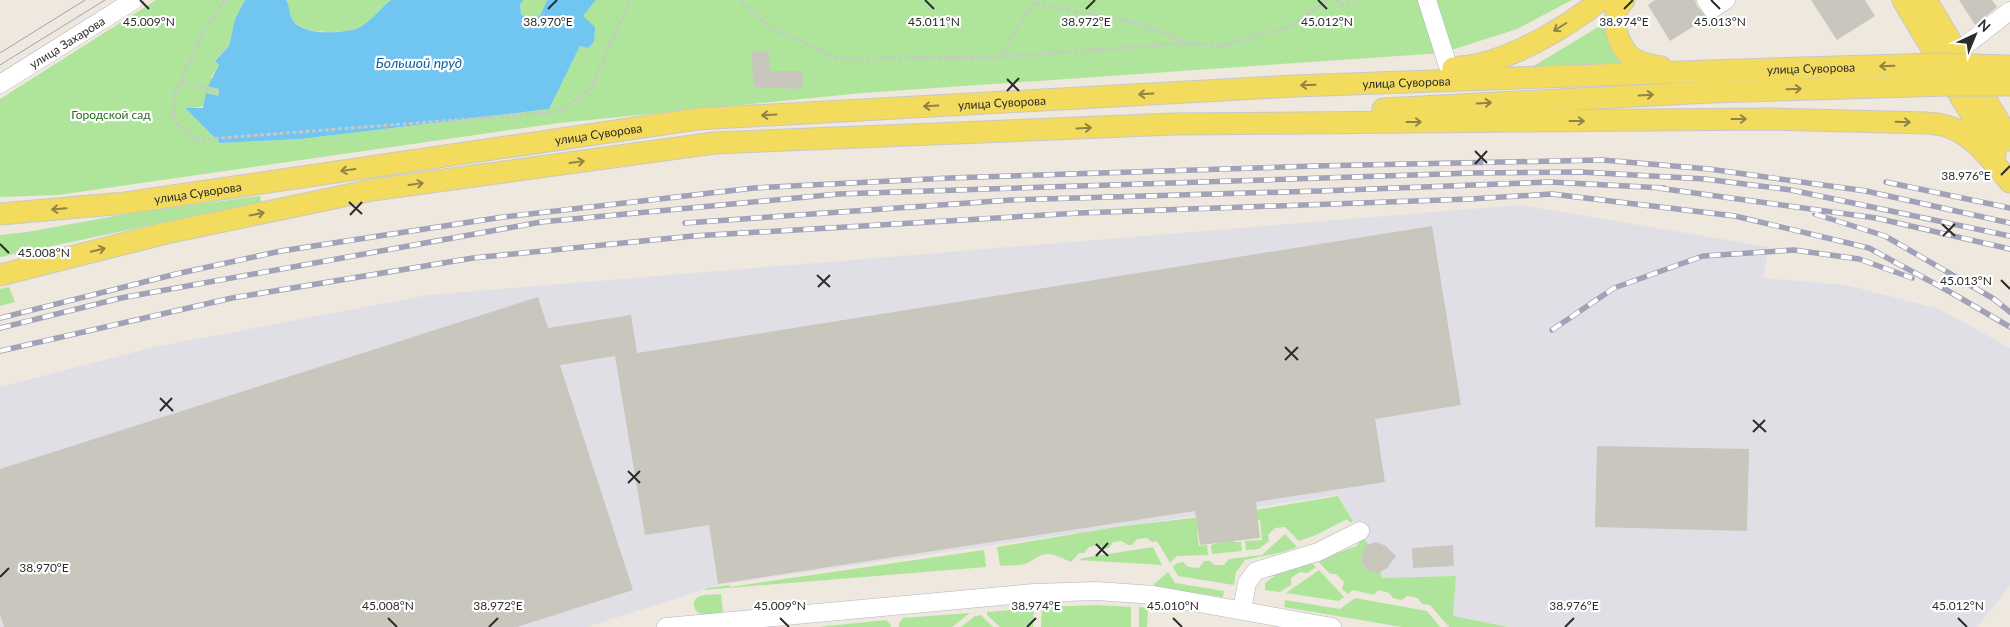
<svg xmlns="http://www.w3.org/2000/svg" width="2010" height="627" font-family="Lato,sans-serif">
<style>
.industrial{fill:#e1dfe6}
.green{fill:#aee59a}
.water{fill:#70c5f1}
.building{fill:#c9c6bd}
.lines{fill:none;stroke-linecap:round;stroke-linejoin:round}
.minor-casing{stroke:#b2b3c0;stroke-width:19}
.major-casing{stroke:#c8c8c8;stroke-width:23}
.path{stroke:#c8c8c8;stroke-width:3;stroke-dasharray:4 2.5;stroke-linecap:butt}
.minor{stroke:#fff;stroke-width:18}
.major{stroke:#f3db5e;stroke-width:21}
.tram{stroke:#a1a2b7;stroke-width:1}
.rail-casing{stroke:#a1a2b7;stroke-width:5.5}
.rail{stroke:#fff;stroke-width:4;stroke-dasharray:11;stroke-linecap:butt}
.major-bridge-casing{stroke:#c8c8c8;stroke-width:23;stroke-linecap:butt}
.major-bridge{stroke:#f3db5e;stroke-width:21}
.oneway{stroke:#908445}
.ticks{fill:none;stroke:#2c2c2c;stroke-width:2}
.labels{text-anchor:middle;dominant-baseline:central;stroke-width:4.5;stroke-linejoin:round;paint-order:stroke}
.street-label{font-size:12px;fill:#2c2c2c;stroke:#fff}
.park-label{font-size:12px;fill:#246c19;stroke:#fff}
.water-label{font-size:14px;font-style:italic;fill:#0b62a1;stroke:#fff}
.ticks-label{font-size:12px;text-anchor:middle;fill:#2c2c2c;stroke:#fff;stroke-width:4.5;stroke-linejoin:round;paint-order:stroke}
</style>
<rect width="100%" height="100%" fill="#eee8de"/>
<!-- industrial -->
<path class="industrial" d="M1520 205 1769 247 1763 278 1846 285 1939 309 2010 348V586L1977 627H1509L1453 616 1456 576 1382 578 1368 544 1338 495 718 585 587 627H0V387L154 347 428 295Z"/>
<!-- green -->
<path class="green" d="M156 0H245L235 19 229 46 215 60 219 65 211 78 220 89C215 107 201 108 185 108L220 143 301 139 549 109 580 46 583 16 596 0H1572L1517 29 1442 53 862 93 559 123 58 195 0 197V99Z
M286 0H391C382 7 368 24 358 28 343 34 301 35 292 19 289 13 290 6 286 0Z
M524 0H547L540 16 534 18 521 15 520 4Z
M1608 21 1627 64 1532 67Z
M260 196 261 202 0 257V235L27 232 137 212Z
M9 287 15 302 0 306V289Z
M1338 496 1353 521 1350 523 1347 519 1318 534 1299 541 1285 527 1275 528 1268 535 1269 541 1259 549 1246 550 1245 541 1262 540 1260 520 1232 523 1234 542H1241L1242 551 1212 554 1211 545 1218 543 1215 526 1197 529 1199 546 1207 545 1208 555 1177 556 1170 563 1157 541 1152 542 1147 538 1137 539 1132 545H1128L1122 541 1113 542 1109 548 1104 549 1099 545 1089 547 1084 553H1079L1071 562C1064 559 1057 555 1049 554 1039 553 1033 562 1024 564 1017 566 1007 565 1000 566L997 547 1116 527 1244 512Z
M1285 534 1297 547 1283 552 1245 560 1236 572 1234 585 1178 576 1173 567 1177 563 1183 562 1188 567 1199 568 1204 561H1210L1214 565H1224L1229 559 1262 555Z
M1363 536 1368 544C1359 553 1359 563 1368 571L1380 572 1382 578 1456 576 1453 616 1508 627H1449L1430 605 1422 604 1418 598 1407 596 1402 600 1393 598 1389 593 1378 590 1374 595 1353 590 1348 594 1342 589 1344 582 1336 574H1330L1317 560 1357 546Z
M1153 547 1162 565 1079 560 1083 558Z
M984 550 986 567 704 590 708 588 729 585 730 587Z
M1312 563 1316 567 1307 573 1300 572 1291 578V585L1280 592 1265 590V583L1276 575Z
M1319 570 1344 597 1339 601 1286 593Z
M1168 572 1175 583 1224 591 1223 597 1155 587 1154 584Z
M721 594 723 612C717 613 708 615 702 614 692 612 691 599 700 596 706 594 715 595 721 594Z
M1355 598 1427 611 1440 627H1402L1284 607 1285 600 1340 609Z
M1098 605 1131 607V627H1041L1042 607Z
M1139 607 1148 608 1147 627H1139Z
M1034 608 1033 627H1000L987 615V612Z
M970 613 952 627H899V623L903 618Z
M981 615 993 627H961L975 616Z
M886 620 890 624 891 627H818Z"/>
<!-- water -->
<path class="water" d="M245 0H286C290 6 289 13 292 19 301 36 343 34 358 28 368 24 382 7 391 0H524L520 4 521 15 534 18 540 16 547 0H596L583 16 595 27 594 42 588 48 580 46 549 109 301 139 220 143 185 108H203L206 93 218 96 219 89 208 86 219 65 215 61 229 46 235 19Z"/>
<!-- building -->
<path class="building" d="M1655 0H1695L1697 6 1707 18 1670 41 1648 5Z
M1811 0H1865L1875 16 1837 40Z
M1959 0H1992L1997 7 1975 25Z
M751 51 769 52 770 71H803L802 89 754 87Z
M1432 226 1461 405 1375 419 1385 482 1256 502 1260 538 1200 545 1195 511 718 584 709 525 645 535 615 356 560 365 633 590 517 627H4L0 615V469L538 297 548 328 631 315 637 353Z
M1597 446 1749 449 1747 531 1595 527Z
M1376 542 1386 546 1396 556 1387 568 1378 573 1368 571 1362 564 1361 559 1363 549 1366 545Z
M1453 545 1454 566 1413 568 1412 548Z"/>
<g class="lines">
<!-- minor casing -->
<g class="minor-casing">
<g id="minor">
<path d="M1427 0 1449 69"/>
<path d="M1706 0 1712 9 1726 0"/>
<path d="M1958 51 2010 11"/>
<path id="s1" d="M0 84 134 0"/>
<path d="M1242 610 1247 583 1256 571 1318 552 1360 531"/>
<path d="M666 627 1034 593 1097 591 1154 595 1332 627"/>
</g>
</g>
<!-- major casing -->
<g class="major-casing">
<g id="major">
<path d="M1624 0C1621 4 1617 9 1616 14 1612 26 1621 49 1631 57 1639 64 1651 65 1661 67"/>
<path d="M1903 0 1995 154"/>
<path d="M1926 0 2010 140"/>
<path d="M1453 68C1462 67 1471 66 1480 64 1521 54 1568 26 1601 0"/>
<path d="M1383 109 1711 92"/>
<path id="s2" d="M0 214 125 203 697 119 1295 86 1709 71"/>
<path d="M0 275 166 233 372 190 714 143 1173 124 1773 119 1927 123C1933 124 1940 124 1946 126 1973 133 1993 163 2010 182"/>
</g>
</g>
<!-- path -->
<path class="path" d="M225 0 205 29 175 93 173 120 197 140 558 112 590 90 630 0
M742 0V3L771 28 839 59 999 57 1188 43 1222 46 1291 26 1328 0
M1335 0 1342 5 1353 0
M1000 56 1033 3 1138 23 1186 42
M181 80 216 92"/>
<!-- minor -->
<use href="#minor" class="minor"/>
<!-- major -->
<use href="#major" class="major"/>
<!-- tram -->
<path class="tram" d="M0 53 85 0
M0 65 105 0"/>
<!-- rail casing -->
<g class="rail-casing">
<path id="rail" d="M1886 182 2010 208
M1658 188 1876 218 2010 249
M1815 214 1885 236 1994 299 2010 312
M685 223 1011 200 1319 191 1550 182 1664 188
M0 318 176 274 281 251 503 217 754 188 950 178 1315 166 1602 160 1709 169 1866 191 2010 223
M0 328 121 298 541 222 838 194 1473 173 1581 172 1705 179 1791 190 2010 236
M1552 330 1614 288 1703 256 1794 250 1859 259 1912 278
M0 351 232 298 473 258 693 236 1079 213 1470 199 1552 194 1735 216 1869 248 1950 292 2010 327"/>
</g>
<!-- rail -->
<use href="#rail" class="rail"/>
<!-- major-bridge casing -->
<g class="major-bridge-casing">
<g id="major-bridge">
<path id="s3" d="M1709 71 1936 64 2010 66"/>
<path d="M1711 92 1949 85H2010"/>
</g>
</g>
<!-- major-bridge -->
<use href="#major-bridge" class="major-bridge"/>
</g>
<!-- one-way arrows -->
<defs><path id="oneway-shaft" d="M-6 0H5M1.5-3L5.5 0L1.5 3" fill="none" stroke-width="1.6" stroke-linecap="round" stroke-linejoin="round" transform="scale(1.25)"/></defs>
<g class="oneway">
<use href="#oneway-shaft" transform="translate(1560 27) rotate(148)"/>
<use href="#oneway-shaft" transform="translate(1887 66) rotate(178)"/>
<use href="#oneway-shaft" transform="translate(1308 85) rotate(178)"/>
<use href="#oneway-shaft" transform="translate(1794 89) rotate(-2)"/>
<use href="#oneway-shaft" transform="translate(1146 94) rotate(177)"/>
<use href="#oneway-shaft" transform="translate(1646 95) rotate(-3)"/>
<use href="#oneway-shaft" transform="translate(1484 103) rotate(-3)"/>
<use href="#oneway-shaft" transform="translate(931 106) rotate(177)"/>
<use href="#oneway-shaft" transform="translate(769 115) rotate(177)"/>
<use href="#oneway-shaft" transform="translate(1739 119)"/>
<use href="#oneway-shaft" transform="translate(1577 121)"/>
<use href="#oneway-shaft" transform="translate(1414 122)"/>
<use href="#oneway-shaft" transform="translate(1903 122) rotate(2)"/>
<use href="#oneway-shaft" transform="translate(1084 128) rotate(-3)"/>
<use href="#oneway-shaft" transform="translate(577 162) rotate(-8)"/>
<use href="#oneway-shaft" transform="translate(348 170) rotate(172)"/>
<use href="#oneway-shaft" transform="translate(416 184) rotate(-8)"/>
<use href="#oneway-shaft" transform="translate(59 209) rotate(175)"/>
<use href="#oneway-shaft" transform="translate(257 214) rotate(-12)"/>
<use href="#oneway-shaft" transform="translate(98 250) rotate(-14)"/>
</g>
<!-- ticks -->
<path class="ticks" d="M140 0 149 9M925 0 934 9M1318 0 1327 9M1711 0 1720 9M548 9 557 0M1086 9 1095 0M1624 9 1633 0M1007 79 1019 91M1007 91 1019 78M1475 151 1487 163M1475 164 1487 151M2001 175 2010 166M349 202 362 214M350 215 362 202M1942 224 1955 236M1943 236 1955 224M0 244 9 253M817 275 830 287M2001 280 2010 289M818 287 830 275M1285 347 1298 360M1285 360 1298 347M160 398 173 411M160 411 172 398M1753 420 1766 432M1753 432 1765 420M628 471 640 483M628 483 640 471M1096 544 1108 556M1096 556 1108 543M0 577 9 568M388 618 397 627M780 618 789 627M1173 618 1182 627M1958 618 1967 627M489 627 498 618M1027 627 1036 618M1565 627 1574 618"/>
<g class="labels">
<!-- street labels -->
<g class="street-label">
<text stroke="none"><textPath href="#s1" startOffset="79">улица Захарова</textPath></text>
<text stroke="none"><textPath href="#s3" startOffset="102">улица Суворова</textPath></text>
<text stroke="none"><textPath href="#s2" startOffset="1414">улица Суворова</textPath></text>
<text stroke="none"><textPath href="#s2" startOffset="1009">улица Суворова</textPath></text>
<text stroke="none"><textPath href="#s2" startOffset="604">улица Суворова</textPath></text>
<text stroke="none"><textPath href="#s2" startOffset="199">улица Суворова</textPath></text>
</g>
<!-- park labels -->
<g class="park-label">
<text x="111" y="114">Городской сад</text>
</g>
<!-- water labels -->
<g class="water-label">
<text x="419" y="62">Большой пруд</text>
</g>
</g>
<g class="ticks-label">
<text x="1720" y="26">45.013°N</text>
<text x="149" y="26">45.009°N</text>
<text x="934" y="26">45.011°N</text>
<text x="1327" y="26">45.012°N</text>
<text x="548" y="26">38.970°E</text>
<text x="1086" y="26">38.972°E</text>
<text x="1624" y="26">38.974°E</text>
<text x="1966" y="180">38.976°E</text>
<text x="44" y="257">45.008°N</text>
<text x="1966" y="285">45.013°N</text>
<text x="44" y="572">38.970°E</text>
<text x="498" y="610">38.972°E</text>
<text x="1036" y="610">38.974°E</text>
<text x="1574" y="610">38.976°E</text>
<text x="388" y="610">45.008°N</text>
<text x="780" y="610">45.009°N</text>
<text x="1173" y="610">45.010°N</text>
<text x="1958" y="610">45.012°N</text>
</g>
<!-- north arrow -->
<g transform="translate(1975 35) rotate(44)" stroke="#ffffff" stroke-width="4" paint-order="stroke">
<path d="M0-4L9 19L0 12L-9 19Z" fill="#2c2c2c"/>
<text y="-8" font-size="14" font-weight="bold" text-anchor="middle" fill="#2c2c2c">N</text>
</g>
</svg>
